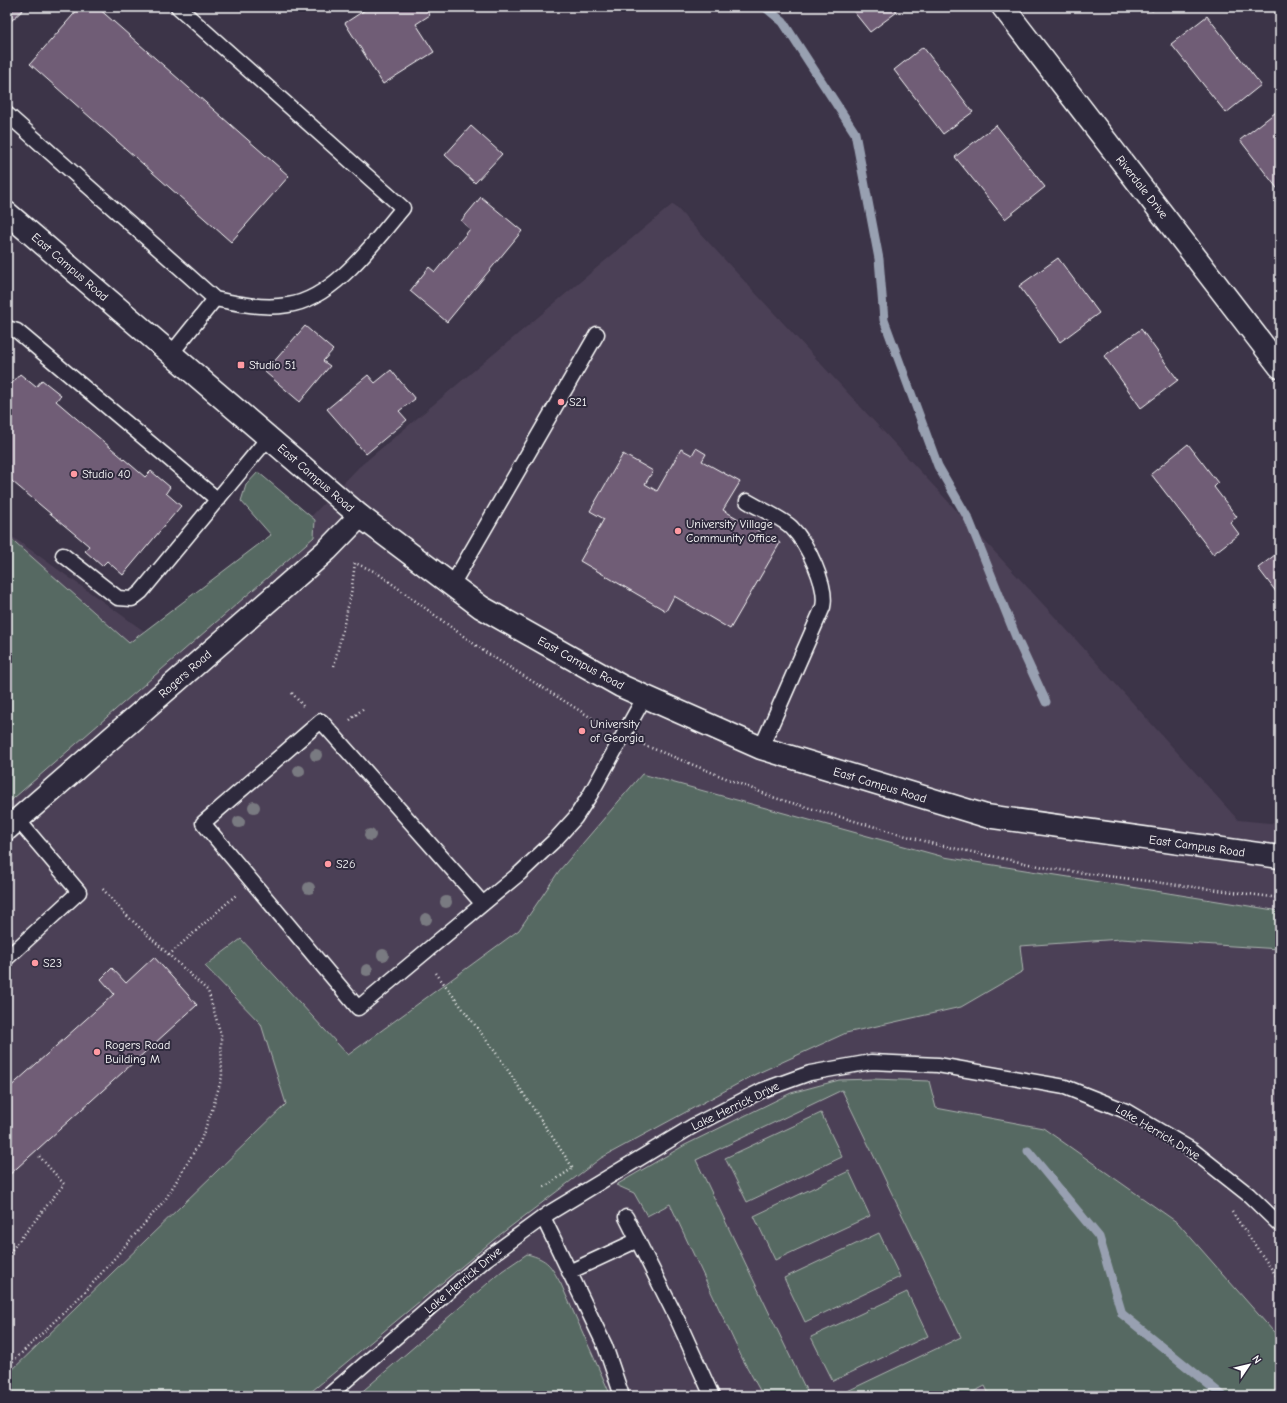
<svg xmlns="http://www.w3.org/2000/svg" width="1287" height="1403" font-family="'Comic Neue',sans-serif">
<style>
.built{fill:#4c4056}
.green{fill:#576962;stroke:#abb4b0}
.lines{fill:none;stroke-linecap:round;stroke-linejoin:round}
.stream{stroke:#98a0b1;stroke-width:9}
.building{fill:#705d76;stroke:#fff}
.lane-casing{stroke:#fff;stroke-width:17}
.street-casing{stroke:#fff;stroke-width:25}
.secondary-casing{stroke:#fff;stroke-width:25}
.path{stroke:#fff;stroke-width:2.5;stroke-dasharray:1 3;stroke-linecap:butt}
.lane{stroke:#2f2a3d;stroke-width:14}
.street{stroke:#2f2a3d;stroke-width:22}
.secondary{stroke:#2f2a3d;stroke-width:22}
.tree{fill:#797a81}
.poi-dot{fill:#ff9aa2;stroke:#2f2a3d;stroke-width:1.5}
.labels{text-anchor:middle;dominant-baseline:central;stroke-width:4;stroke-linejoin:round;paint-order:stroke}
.street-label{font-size:12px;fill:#fff;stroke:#2f2a3d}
.poi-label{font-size:12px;fill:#fff;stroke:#2f2a3d;text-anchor:start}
</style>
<rect width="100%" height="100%" fill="#3c3448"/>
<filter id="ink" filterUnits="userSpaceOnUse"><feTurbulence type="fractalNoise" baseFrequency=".025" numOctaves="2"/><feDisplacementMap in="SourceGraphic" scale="8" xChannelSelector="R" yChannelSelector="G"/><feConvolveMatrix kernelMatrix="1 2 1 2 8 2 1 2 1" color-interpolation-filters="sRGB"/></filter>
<g filter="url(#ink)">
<!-- built -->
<path class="built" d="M673 204 1077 641 1238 820 1280 824V1396H7V533L155 639 299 529 359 467Z"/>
<!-- green -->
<path class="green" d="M258 472 315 520 314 537 7 804V535L129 643 271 535 241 501 246 485Z
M642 774 944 857 1280 911V949L1121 939 1020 946 1023 971 961 1007 846 1033 756 1074 601 1158 497 1237 306 1396H7V1375L286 1104 261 1024 205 966 241 939 348 1055 519 930 559 871Z
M873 1079 929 1081 936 1108 1043 1128 1178 1223 1280 1339V1396H990L985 1386 965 1396H837L961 1337 842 1090 696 1160 809 1396H763L742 1358 670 1204 647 1216 634 1193 616 1185 685 1145 791 1093 839 1080Z
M821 1113 842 1157 747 1202 725 1158Z
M849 1171 870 1216 775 1260 754 1216Z
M879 1233 900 1277 805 1322 784 1278Z
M527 1254C549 1260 550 1265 561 1284L611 1396H357L502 1271Z
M907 1292 928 1336 833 1381 811 1337Z"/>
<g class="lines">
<!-- stream -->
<path class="stream" d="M765 7 783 22 855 133 879 259 884 320 938 466 969 520 1016 637 1046 702
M1028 1151 1099 1237 1122 1314 1223 1396"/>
</g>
<!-- building -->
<path class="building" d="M7 7H26L10 22 7 19Z
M80 7H97L289 176 231 242 30 64Z
M368 7H424L430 15 416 24 434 52 383 84 345 23 368 8Z
M850 7H893L897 12 870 32Z
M1148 7H1157L1152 11Z
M1207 16 1261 85 1226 113 1171 44Z
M923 47 973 112 943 134 894 70Z
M1280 109V192L1240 140Z
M996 125 1045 187 1005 219 955 157Z
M471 126 502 154 475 183 445 155Z
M481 197 522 231 447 322 410 291 429 267 435 272 470 229 461 221Z
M1058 258 1099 313 1060 342 1019 286Z
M305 326 333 350 323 361 330 366 300 402 265 372Z
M1141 329 1178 380 1141 408 1104 356Z
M391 370 415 399 399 411 407 420 366 454 327 409 368 375 375 383Z
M20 374 36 387 42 380 61 395 56 401 145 477 151 471 170 487 166 493 181 506 123 575 107 561 102 566 85 551 89 546 7 477V385L9 387Z
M1188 444 1218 483 1214 487 1237 517 1230 522 1239 534 1213 554 1151 474Z
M696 448 706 454 702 461 740 482 723 510 780 543 730 629 674 596 666 611 580 561 604 519 590 511 623 454 653 471 645 484 657 491 681 449 692 455Z
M1280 551V597L1258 568Z
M154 957 197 1005 7 1177V1090L114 994 101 979 112 968 126 983Z"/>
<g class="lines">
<!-- lane casing -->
<g class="lane-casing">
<path id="lane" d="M7 114 215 299
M7 328 17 331 218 500
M171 354 215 299C239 304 264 309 288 305 334 299 375 241 403 208L178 7
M747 501C758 508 784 519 792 528 807 543 828 586 823 607L761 748
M63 555 118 598 132 599 141 592 269 437
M452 585 597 334
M483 904 321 721 203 823 358 1008 520 873 555 840 575 818 590 795 644 698
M7 958 79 892 18 820
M543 1217 605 1346 622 1396
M626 1217 679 1323 712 1396
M569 1272 638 1240
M328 1396 486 1259 549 1213 693 1126 763 1090 810 1073 871 1062 938 1065 1065 1087 1126 1111 1192 1150 1249 1195 1280 1225"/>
</g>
<!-- street casing -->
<g class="street-casing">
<path id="street" d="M1003 7 1280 367
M7 829 327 550 360 516"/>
</g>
<!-- secondary casing -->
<g class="secondary-casing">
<path id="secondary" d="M7 213 360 516 481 607 621 686 761 748 986 816 1280 857"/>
</g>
<!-- path -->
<path class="path" d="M334 666 351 594 355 563 376 572 485 652 603 725
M292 693 303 706
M350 720 365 707
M644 745 775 798 934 844 1053 869 1280 898
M169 955 236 895
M436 973 499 1057 573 1168 543 1188
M1232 1212 1280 1281
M7 1256 64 1184 39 1156
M7 1367 85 1292 165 1200 200 1142 212 1110 222 1077 221 1035 208 991 124 913 101 887"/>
<!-- lane -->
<use href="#lane" class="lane"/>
<!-- street -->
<use href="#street" class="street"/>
<!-- secondary -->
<use href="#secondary" class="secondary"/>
</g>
<!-- trees -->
<g class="tree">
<circle cx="316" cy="755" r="6"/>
<circle cx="299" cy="771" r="6"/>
<circle cx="254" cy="807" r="6"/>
<circle cx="239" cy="822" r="6"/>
<circle cx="370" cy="835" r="6"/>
<circle cx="309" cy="888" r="6"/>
<circle cx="446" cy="902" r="6"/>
<circle cx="426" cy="919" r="6"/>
<circle cx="383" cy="955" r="6"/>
<circle cx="367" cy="970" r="6"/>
</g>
</g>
<!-- markers -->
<g class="poi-dot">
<rect x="237" y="361" width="8" height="8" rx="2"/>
<circle cx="561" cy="402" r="4"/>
<circle cx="74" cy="474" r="4"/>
<circle cx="678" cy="531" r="4"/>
<circle cx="582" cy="731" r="4"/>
<circle cx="328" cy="864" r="4"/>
<circle cx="35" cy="963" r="4"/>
<circle cx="97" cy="1052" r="4"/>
</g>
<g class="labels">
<!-- street labels -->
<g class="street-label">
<text transform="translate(1142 187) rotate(52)">Riverdale Drive</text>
<text transform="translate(70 267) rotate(41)">East Campus Road</text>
<text transform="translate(316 478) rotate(41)">East Campus Road</text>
<text transform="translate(581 663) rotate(29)">East Campus Road</text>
<text transform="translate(185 674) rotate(-41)">Rogers Road</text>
<text transform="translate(880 785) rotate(17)">East Campus Road</text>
<text transform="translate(1197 846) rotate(8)">East Campus Road</text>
<text transform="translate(735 1106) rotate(-26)">Lake Herrick Drive</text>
<text transform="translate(1158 1132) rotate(31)">Lake Herrick Drive</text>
<text transform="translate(463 1280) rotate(-40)">Lake Herrick Drive</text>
</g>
<!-- poi labels -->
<g class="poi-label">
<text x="249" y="365">Studio 51</text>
<text x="569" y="402">S21</text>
<text x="82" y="474">Studio 40</text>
<text x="686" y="524">University Village<tspan x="686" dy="14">Community Office</tspan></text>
<text x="590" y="724">University<tspan x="590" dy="14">of Georgia</tspan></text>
<text x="336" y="864">S26</text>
<text x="43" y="963">S23</text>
<text x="105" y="1045">Rogers Road<tspan x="105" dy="14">Building M</tspan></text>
</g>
</g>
<!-- margin -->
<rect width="1287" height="1403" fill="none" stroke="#2f2a3d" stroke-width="24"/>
<rect x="12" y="12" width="1263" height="1379" fill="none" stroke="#fff" stroke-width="1.5" filter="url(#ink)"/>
<!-- north arrow -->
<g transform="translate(1249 1365) rotate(55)" stroke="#2f2a3d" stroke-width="3" paint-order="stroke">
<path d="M0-3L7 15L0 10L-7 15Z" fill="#ffffff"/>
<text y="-6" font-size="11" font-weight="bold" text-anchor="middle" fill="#ffffff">N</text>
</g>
</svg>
